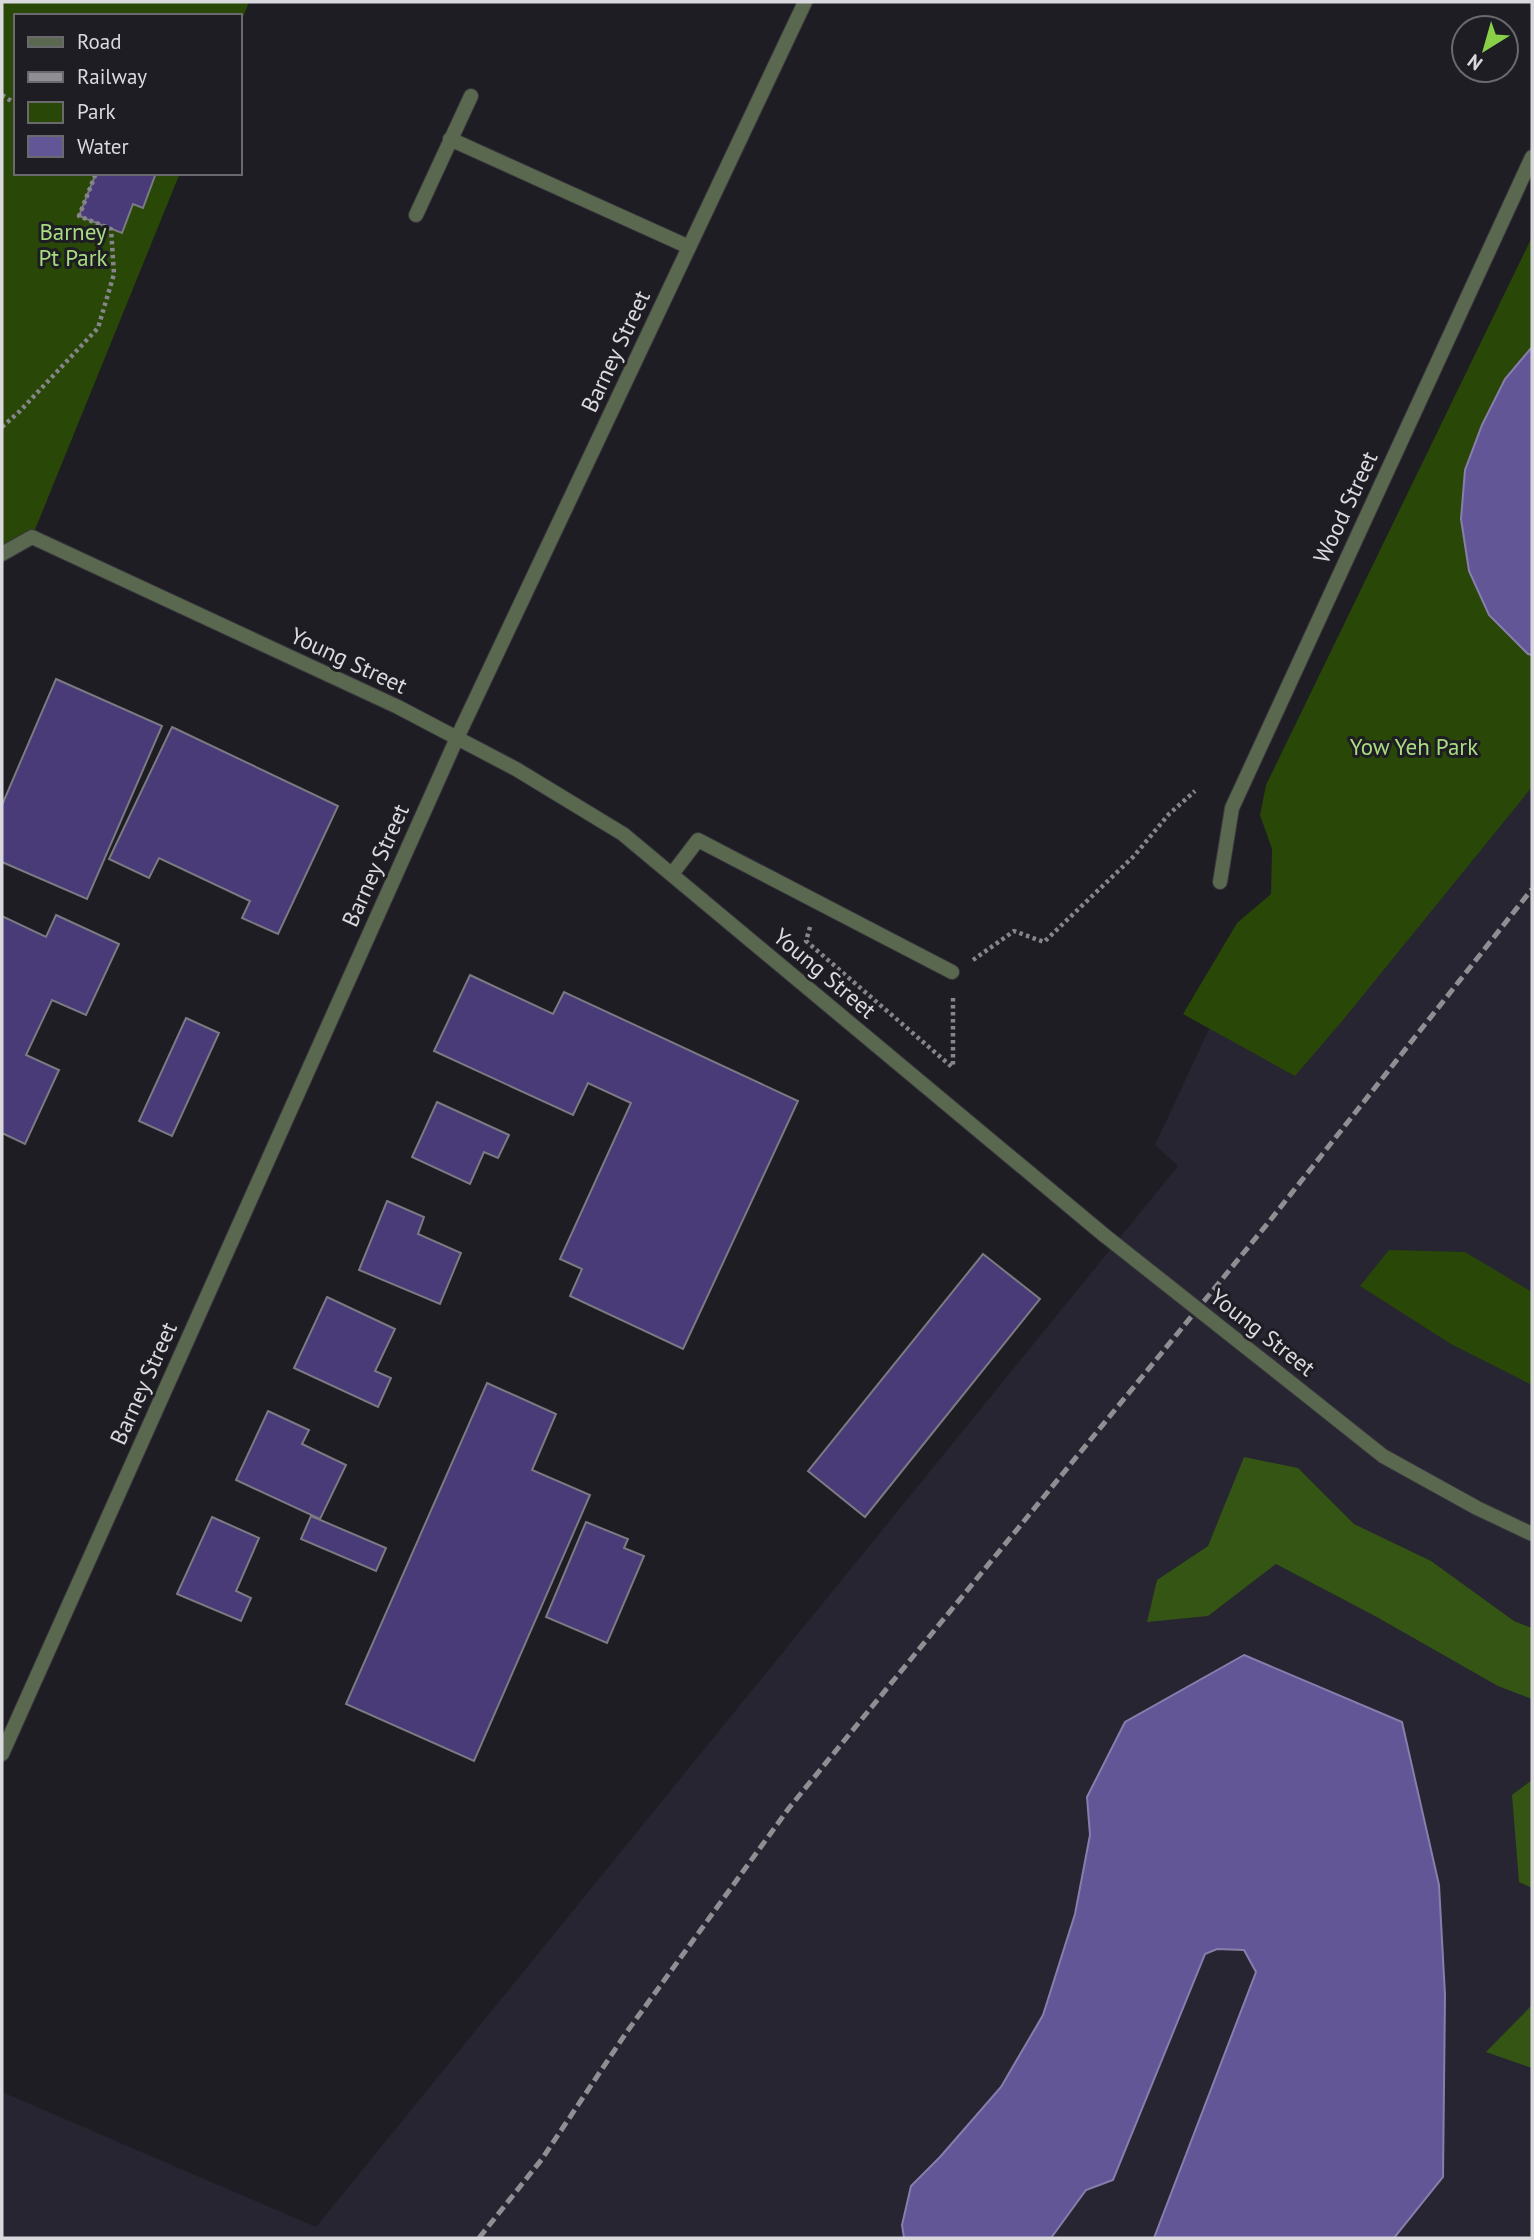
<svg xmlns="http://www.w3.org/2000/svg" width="1534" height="2240" font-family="'PT Sans',sans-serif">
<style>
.built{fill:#262531}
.green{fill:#294707}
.forest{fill:#345513}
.water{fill:#635697;stroke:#877eac;stroke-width:2}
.building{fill:#483b78;stroke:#7b7a82;stroke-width:2}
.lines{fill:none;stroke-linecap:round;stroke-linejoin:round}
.service-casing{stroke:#38373e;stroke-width:16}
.minor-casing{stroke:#38373e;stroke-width:16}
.tertiary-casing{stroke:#38373e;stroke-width:16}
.path{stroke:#85858a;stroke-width:4.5;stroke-dasharray:3.5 3.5;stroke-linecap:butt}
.service{stroke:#59684e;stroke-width:14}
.minor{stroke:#59684e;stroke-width:14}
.tertiary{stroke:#59684e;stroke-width:14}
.rail{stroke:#8e8e93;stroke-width:5;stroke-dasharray:10 5;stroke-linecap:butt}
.tertiary-bridge-casing{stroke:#38373e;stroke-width:16;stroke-linecap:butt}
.tertiary-bridge{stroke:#59684e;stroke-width:14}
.labels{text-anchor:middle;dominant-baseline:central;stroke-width:6;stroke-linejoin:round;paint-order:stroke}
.park-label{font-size:23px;fill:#a9dc81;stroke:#1e1d24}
.street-label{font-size:23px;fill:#dadade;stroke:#1e1d24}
</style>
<rect width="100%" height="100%" fill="#1e1d24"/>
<!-- built -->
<path class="built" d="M1532 335V2238H2V2092L316 2227 1178 1166 1155 1145Z"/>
<!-- green -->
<path class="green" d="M2 2H249L240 25V16H16V173H180L32 537 2 554Z
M1532 237V787L1343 1020 1295 1076 1183 1014 1237 923 1271 894 1272 849 1260 815 1266 785Z
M1389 1250 1465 1252 1532 1292V1385L1451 1344 1360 1286Z"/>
<!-- forest -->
<path class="forest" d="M1244 1457 1298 1468 1354 1524 1431 1561 1514 1621 1532 1628V1699L1498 1686 1375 1616 1276 1564 1208 1616 1147 1622 1157 1580 1208 1546Z
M1532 1780V1888L1519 1882 1512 1795Z
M1532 2005V2068L1486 2052Z"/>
<!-- water -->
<path class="water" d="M1532 347V655L1528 654 1489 615 1469 571 1461 519 1465 470 1482 425 1505 379Z
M1244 1655 1402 1722 1439 1885 1445 1995 1443 2177 1394 2238H1154L1256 1972 1244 1950 1217 1949 1205 1954 1113 2180 1086 2190 1051 2238H904L902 2225 911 2186 940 2157 1001 2087 1043 2015 1075 1914 1090 1835 1087 1797 1125 1722Z"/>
<!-- building -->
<path class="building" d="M96 173H156L143 208 133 204 122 233 79 216Z
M56 679 162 726 87 899 2 862V805Z
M172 727 338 806 278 934 242 918 250 901 159 858 149 878 109 859Z
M56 915 119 944 86 1015 52 1000 26 1055 59 1070 25 1144 2 1133V916L46 937Z
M470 975 553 1014 564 992 798 1101 683 1349 570 1296 582 1269 560 1259 631 1103 588 1083 573 1115 434 1051Z
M186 1018 219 1033 172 1136 139 1121Z
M437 1102 509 1135 498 1158 484 1152 470 1184 412 1157Z
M387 1201 424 1217 418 1234 461 1253 440 1304 359 1270Z
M983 1254 1040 1299 865 1517 808 1471Z
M327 1297 395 1329 375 1371 391 1378 378 1407 294 1368Z
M487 1383 556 1414 532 1470 590 1495 474 1761 346 1704Z
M268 1411 309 1430 302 1444 346 1465 320 1519 236 1480Z
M311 1516 386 1548 376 1571 301 1539Z
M212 1517 259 1538 236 1591 251 1598 241 1621 177 1594Z
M586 1522 628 1539 624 1548 644 1556 607 1643 546 1617Z"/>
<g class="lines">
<!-- service casing -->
<g class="service-casing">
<path id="service" d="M450 139 689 247
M416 215 471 96"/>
</g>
<!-- minor casing -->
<g class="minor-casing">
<path id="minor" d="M2 554 32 537 398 707 457 738
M672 874 698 840 952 972
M1220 882 1232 808 1532 157
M2 1754 457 738 805 2"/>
</g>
<!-- tertiary casing -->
<g class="tertiary-casing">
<path id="tertiary" d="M457 738 516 769 623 834 1104 1235
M1300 1390 1383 1456 1477 1508 1532 1534"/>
</g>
<!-- path -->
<path class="path" d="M2 95 16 104
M2 427 20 411 98 328 114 274 111 229 79 216 96 173
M810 927 806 941 952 1067
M973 960 1014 931 1044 942 1134 856 1169 814 1195 791
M953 998V1067"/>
<!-- service -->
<use href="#service" class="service"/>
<!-- minor -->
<use href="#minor" class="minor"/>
<!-- tertiary -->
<use href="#tertiary" class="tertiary"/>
<!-- rail -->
<path class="rail" d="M479 2238 542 2159 626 2033 789 1808 1268 1223 1532 889"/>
<!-- tertiary-bridge casing -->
<g class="tertiary-bridge-casing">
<path id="tertiary-bridge" d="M1104 1235 1300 1390"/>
</g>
<!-- tertiary-bridge -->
<use href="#tertiary-bridge" class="tertiary-bridge"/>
</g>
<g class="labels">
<!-- park labels -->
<g class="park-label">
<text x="73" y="231">Barney<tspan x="73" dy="26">Pt Park</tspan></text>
<text x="1414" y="746">Yow Yeh Park</text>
</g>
<!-- street labels -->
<g class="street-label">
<text transform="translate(615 351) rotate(-65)">Barney Street</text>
<text transform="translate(1345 507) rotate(-65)">Wood Street</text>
<text transform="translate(349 660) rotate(25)">Young Street</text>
<text transform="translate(375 865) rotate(-66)">Barney Street</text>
<text transform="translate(825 973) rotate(40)">Young Street</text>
<text transform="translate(1263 1332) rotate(38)">Young Street</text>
<text transform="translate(143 1383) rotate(-66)">Barney Street</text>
</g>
</g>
<!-- border -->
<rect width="1534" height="2240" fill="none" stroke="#dadade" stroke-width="7"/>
<!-- legend -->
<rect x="14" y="14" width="228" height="161" fill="#1e1d24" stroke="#69696e" stroke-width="2"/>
<rect x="28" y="37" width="35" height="10" fill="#59684e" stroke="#69696e" stroke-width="2"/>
<text x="77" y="49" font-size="21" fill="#dadade">Road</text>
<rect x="28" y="72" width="35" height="10" fill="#8e8e93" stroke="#69696e" stroke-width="2"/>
<text x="77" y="84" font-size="21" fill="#dadade">Railway</text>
<rect x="28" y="102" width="35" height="21" fill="#294707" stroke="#69696e" stroke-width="2"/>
<text x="77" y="119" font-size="21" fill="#dadade">Park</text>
<rect x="28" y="136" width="35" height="21" fill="#635697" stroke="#69696e" stroke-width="2"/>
<text x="77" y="154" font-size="21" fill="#dadade">Water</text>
<!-- north arrow -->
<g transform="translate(1485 49) rotate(217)"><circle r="33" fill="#1e1d24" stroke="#69696e" stroke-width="2"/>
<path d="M0-5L12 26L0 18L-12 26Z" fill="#89cf48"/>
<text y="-10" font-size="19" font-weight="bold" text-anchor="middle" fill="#dadade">N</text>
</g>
</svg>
